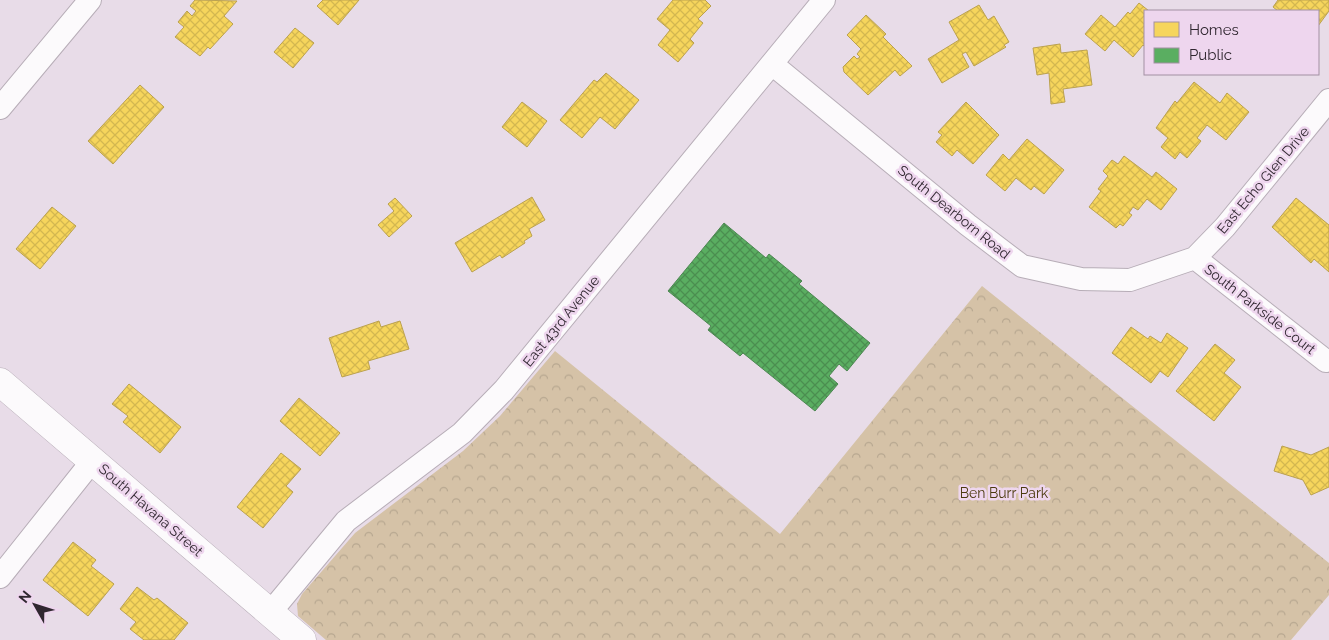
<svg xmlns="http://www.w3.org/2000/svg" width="1329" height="640" font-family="Raleway,sans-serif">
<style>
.park{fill:url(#park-crowns)}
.homes{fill:url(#homes-cross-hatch);stroke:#bba14f}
.public{fill:url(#public-cross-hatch);stroke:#4d8652}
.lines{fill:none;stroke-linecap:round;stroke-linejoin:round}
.minor-casing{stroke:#b7adb7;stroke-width:24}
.tertiary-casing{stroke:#b7adb7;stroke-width:29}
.minor{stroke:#fcfafc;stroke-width:22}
.tertiary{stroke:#fcfafc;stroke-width:28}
.labels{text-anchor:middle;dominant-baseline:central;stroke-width:5;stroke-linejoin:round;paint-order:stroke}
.street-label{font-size:14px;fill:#302730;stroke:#eed6ee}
.park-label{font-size:14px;fill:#4b3a0e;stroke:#eed6ee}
</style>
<defs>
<pattern id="park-crowns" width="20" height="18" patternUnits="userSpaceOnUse" patternTransform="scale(1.25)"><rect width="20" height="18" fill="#d5c2a7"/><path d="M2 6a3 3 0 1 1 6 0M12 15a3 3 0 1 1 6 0" fill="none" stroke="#b7a790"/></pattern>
<pattern id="homes-cross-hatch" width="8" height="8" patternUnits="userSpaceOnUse" patternTransform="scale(1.25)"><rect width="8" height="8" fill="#f6d55c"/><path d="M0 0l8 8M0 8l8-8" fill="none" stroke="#d3b750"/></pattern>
<pattern id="public-cross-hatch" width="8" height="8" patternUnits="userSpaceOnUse" patternTransform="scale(1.25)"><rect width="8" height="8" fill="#5aae61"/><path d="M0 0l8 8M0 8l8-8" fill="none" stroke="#4b8e50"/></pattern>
</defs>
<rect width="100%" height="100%" fill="#e8dce8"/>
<!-- park -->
<path class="park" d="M982 286 1329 563V595L1291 640H326L298 616 297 604 302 594 355 533 463 451 500 416 555 351 780 534Z"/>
<!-- homes -->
<path class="homes" d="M195 0 237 1 224 16 233 24 210 49 208 47 200 56 175 37 184 27 178 22 187 11 192 16 196 11 190 6Z
M323 0H359L338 25 317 6Z
M673 0H705L711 6 698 19 703 23 690 39 694 43 678 62 658 45 670 30 657 19Z
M1278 0H1329V11L1318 26V11H1278L1273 7Z
M1139 3 1149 11H1145V47L1143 45 1133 57 1114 40 1105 51 1085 34 1101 15 1115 27 1128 12 1130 14Z
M979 5 988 20 994 16 1009 42 1004 45 1006 47 974 66 966 52 962 54 969 67 942 83 928 59 959 40 949 22Z
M866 15 886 34 883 37 912 66 900 76 895 70 868 95 844 72 843 67 854 56 857 59 860 57 857 54 861 49 847 35Z
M295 28 314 43 293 68 274 52Z
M1060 44 1061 53 1087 50 1092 85 1063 89 1065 102 1051 104 1049 73 1037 75 1033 48Z
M606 73 639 100 615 129 600 117 582 138 560 120 594 80 597 82Z
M1194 82 1220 103 1227 93 1249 112 1226 140 1207 125 1197 138 1201 141 1187 158 1180 152 1175 159 1161 147 1168 138 1156 128 1175 101 1177 103Z
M140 85 164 107 113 164 88 141Z
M522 102 547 121 527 147 502 127Z
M966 102 999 135 973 164 957 150 952 156 936 142 942 135 938 132Z
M1027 139 1064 170 1044 194 1034 186 1031 190 1016 178 1005 191 986 175 1003 154 1009 160Z
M1124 156 1152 177 1156 172 1177 189 1161 210 1147 199 1138 210 1133 207 1129 213 1132 215 1123 226 1120 224 1116 228 1089 207 1101 191 1098 189 1108 176 1103 171 1112 160 1118 164Z
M532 197 545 220 529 229 532 236 524 241 525 243 502 258 500 255 472 272 455 243Z
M395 198 412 216 389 237 378 225 394 211 388 204Z
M1296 198 1329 225V272L1314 259 1311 263 1272 227Z
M52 207 76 226 40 269 16 249Z
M379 321 381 327 400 321 409 349 368 361 370 369 342 377 329 338Z
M1131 327 1148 339 1150 336 1161 343 1167 333 1188 348 1168 377 1160 371 1151 383 1112 353Z
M1215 344 1235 360 1224 373 1241 387 1214 421 1176 391Z
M129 384 181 427 160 453 123 422 128 416 112 404Z
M299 398 340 433 320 456 280 421Z
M1282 446 1311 455 1329 447V487L1311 495 1303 480 1274 471Z
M281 453 301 469 286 486 293 492 263 528 237 507Z
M73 542 96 560 91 566 114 584 88 616 43 580Z
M137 587 154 600 157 598 188 623 174 640H144L130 629 136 622 120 609Z"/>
<!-- public -->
<path class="public" d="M724 223 766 258 769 254 802 281 799 284 870 343 847 371 839 364 829 376 838 384 815 411 743 353 740 356 708 330 711 326 668 291Z"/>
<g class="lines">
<!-- minor casing -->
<g class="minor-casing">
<path id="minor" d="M772 64 968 225 1022 266 1081 279 1130 280 1195 258 1225 227 1329 100
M0 108 90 0
M1195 258 1326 361
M0 577 93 460
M269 614 346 521 462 433 504 390 824 0"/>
</g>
<!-- tertiary casing -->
<g class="tertiary-casing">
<path id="tertiary" d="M0 382 302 640"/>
</g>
<!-- minor -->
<use href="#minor" class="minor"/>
<!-- tertiary -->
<use href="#tertiary" class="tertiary"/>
</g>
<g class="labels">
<!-- street labels -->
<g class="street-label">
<text transform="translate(1263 180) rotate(-50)">East Echo Glen Drive</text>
<text transform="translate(954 212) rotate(39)">South Dearborn Road</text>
<text transform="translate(1260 309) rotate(38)">South Parkside Court</text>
<text transform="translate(561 321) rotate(-51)">East 43rd Avenue</text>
<text transform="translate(151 510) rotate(41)">South Havana Street</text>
</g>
<!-- park labels -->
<g class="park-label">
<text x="1004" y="493">Ben Burr Park</text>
</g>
</g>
<!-- legend -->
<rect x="1144" y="10" width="175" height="65" fill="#eed6ee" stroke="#a290a2"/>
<rect x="1154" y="22" width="25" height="15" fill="#f6d55c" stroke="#a290a2"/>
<text x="1189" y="35" font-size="15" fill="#302730">Homes</text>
<rect x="1154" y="48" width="25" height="15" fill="#5aae61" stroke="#a290a2"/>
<text x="1189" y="60" font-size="15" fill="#302730">Public</text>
<!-- north arrow -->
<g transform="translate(35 605) rotate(309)" stroke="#eed6ee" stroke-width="4" paint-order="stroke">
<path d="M0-4L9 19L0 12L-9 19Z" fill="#302730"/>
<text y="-8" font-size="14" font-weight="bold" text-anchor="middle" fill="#302730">N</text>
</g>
</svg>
